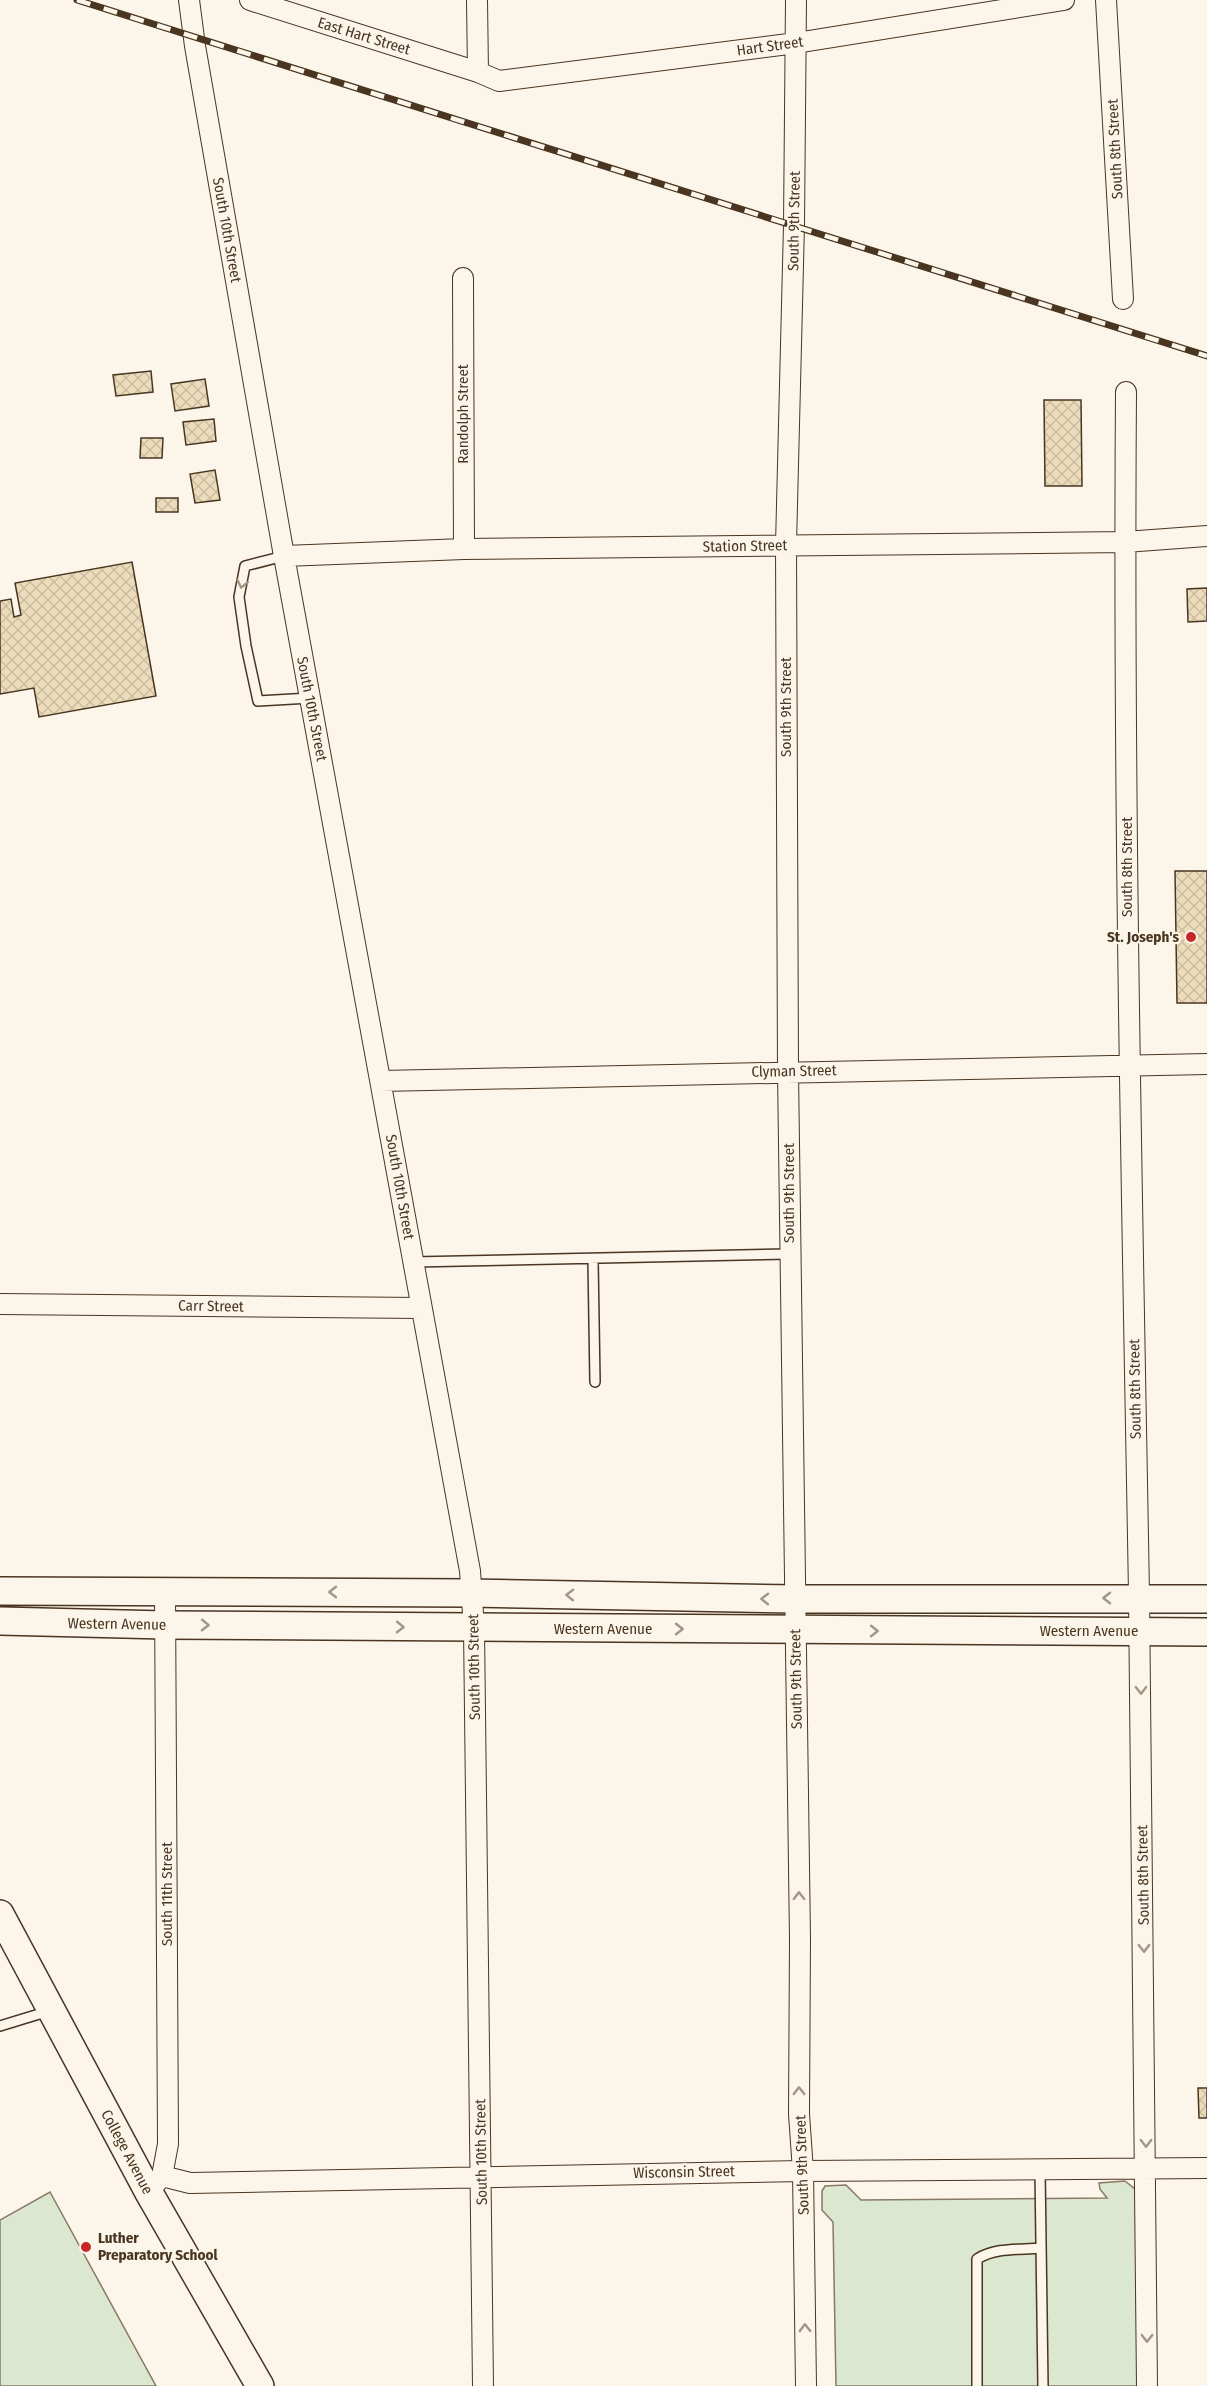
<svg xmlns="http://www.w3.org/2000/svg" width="1207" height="2386" font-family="'Fira Sans Condensed',sans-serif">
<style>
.garden{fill:#dce7d0;stroke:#887966;stroke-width:1.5}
.building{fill:url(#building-cross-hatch);stroke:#4a3520;stroke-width:1.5}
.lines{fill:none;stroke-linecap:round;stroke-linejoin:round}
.lane-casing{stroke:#4a3520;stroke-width:12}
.street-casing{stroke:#4a3520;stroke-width:22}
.secondary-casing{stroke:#4a3520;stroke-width:30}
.lane{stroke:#fbf6e9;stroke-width:9}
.street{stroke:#fbf6e9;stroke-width:20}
.secondary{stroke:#fbf6e9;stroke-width:27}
.rail-casing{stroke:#4a3520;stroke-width:7}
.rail{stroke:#fbf6e9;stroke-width:4.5;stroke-dasharray:14;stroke-linecap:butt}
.oneway{stroke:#a29684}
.poi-dot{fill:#c62828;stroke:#fbf6e9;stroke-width:2}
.labels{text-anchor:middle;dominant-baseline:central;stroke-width:4.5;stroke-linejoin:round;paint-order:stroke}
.street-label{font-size:15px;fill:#4a3520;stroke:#fbf6e9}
.poi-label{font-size:15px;font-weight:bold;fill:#4a3520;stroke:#fbf6e9;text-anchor:end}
</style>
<defs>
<pattern id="building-cross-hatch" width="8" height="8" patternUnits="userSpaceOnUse" patternTransform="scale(1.5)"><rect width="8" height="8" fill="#ecdcbc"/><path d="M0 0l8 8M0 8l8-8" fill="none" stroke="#ccbda1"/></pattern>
</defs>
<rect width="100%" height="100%" fill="#fbf6e9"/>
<!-- garden -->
<path class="garden" d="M1125 2181 1135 2189 1136 2197 1137 2386H836L833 2222 822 2210V2191L825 2186 846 2185 861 2200 1107 2198 1100 2189 1099 2183Z
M50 2192 156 2386H0V2220Z"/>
<!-- building -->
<path class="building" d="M151 371 153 392 116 396 113 375Z
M205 379 209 406 175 411 171 384Z
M1044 400H1081L1082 486H1045Z
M214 419 216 441 186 445 183 422Z
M141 438H163L162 458H140Z
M215 470 220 500 195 503 190 474Z
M156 498H178V512H156Z
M132 562 156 696 39 717 34 688 0 694V601L11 599 14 617 21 615 15 583Z
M1207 588V621L1188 622 1187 589Z
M1175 871H1207V1003H1177Z
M1198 2088H1207V2118H1199Z"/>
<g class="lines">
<!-- lane casing -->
<g class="lane-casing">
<path id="lane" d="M284 556 245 566 239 597 246 646 258 701 310 698
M593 1260 595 1382
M413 1262 789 1254
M0 2026 49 2011
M1040 2170 1043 2386
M977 2386V2259C996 2247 1020 2250 1041 2248"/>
</g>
<!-- street casing -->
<g class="street-casing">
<path id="street" d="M189 0 195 46 284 556 470 1571 474 1628 483 2386
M250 0 478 72 499 81 796 43 1064 0
M477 0 478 72
M796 0 794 225 786 545 788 1071 800 1939 799 2114 803 2171 806 2386
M1106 0 1123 299
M463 278 464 549
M1126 392C1123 793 1132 1194 1139 1594 1144 1858 1146 2122 1147 2386
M284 556 464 549 1125 542 1207 536
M381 1081 1207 1064
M0 1304 421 1308
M162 2176 190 2183 803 2171 1207 2168
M154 2185 162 2176 168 2144 165 1591"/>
</g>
<!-- secondary casing -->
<g class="secondary-casing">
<path id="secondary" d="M0 1591 471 1593 795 1599H1207
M0 1621 165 1625 1207 1632
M0 1914 148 2191 260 2386"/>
</g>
<!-- lane -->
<use href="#lane" class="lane"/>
<!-- street -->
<use href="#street" class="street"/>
<!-- secondary -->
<use href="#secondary" class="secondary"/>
<!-- rail casing -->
<g class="rail-casing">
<path id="rail" d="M77 0 1207 356"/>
</g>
<!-- rail -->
<use href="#rail" class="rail"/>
</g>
<!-- one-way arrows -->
<defs><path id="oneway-chevron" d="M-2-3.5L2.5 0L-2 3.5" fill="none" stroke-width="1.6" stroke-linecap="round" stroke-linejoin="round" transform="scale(1.5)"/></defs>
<g class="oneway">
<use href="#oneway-chevron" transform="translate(242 584) rotate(102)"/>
<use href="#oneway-chevron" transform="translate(333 1592) rotate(-180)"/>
<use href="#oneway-chevron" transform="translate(570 1595) rotate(-179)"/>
<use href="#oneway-chevron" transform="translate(1107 1598) rotate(180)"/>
<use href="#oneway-chevron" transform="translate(765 1599) rotate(-179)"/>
<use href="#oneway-chevron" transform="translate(205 1625) rotate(1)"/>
<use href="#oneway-chevron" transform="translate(400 1627) rotate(1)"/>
<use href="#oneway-chevron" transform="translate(679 1629)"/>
<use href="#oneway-chevron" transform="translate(874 1631)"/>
<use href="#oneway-chevron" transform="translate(1141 1690) rotate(89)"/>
<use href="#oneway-chevron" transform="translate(799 1896) rotate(-91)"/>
<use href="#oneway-chevron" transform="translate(1144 1948) rotate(89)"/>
<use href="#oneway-chevron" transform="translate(799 2091) rotate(-90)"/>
<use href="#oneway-chevron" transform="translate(1146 2143) rotate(89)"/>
<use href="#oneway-chevron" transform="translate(805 2328) rotate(-91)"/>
<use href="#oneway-chevron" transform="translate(1147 2338) rotate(90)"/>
</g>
<!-- markers -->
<g class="poi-dot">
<circle cx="1191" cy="937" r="6"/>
<circle cx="86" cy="2247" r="6"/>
</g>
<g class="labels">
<!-- street labels -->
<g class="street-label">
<text transform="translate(364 36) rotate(17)">East Hart Street</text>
<text transform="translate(770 46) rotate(-8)">Hart Street</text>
<text transform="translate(1115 149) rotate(-93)">South 8th Street</text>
<text transform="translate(794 221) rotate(-89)">South 9th Street</text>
<text transform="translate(227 230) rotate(80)">South 10th Street</text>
<text transform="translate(463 414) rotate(-90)">Randolph Street</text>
<text transform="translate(745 546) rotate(-1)">Station Street</text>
<text transform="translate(786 707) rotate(-90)">South 9th Street</text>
<text transform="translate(312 709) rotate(79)">South 10th Street</text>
<text transform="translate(1127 867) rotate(-90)">South 8th Street</text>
<text transform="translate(794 1071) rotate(-1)">Clyman Street</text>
<text transform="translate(400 1187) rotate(80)">South 10th Street</text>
<text transform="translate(789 1193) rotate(-90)">South 9th Street</text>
<text transform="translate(211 1306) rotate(1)">Carr Street</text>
<text transform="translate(1135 1389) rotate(-91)">South 8th Street</text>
<text transform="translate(117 1624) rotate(1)">Western Avenue</text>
<text x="603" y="1629">Western Avenue</text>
<text x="1089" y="1631">Western Avenue</text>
<text transform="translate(474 1667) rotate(-91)">South 10th Street</text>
<text transform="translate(796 1679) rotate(-91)">South 9th Street</text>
<text transform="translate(1143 1875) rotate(-91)">South 8th Street</text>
<text transform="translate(167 1894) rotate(-90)">South 11th Street</text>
<text transform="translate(127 2152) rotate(62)">College Avenue</text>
<text transform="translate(481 2152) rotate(-91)">South 10th Street</text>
<text transform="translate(802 2165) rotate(-92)">South 9th Street</text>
<text transform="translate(684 2172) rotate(-1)">Wisconsin Street</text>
</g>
<!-- poi labels -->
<g class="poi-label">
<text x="1179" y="937">St. Joseph's</text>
<text x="98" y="2238" text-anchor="start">Luther<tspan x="98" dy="17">Preparatory School</tspan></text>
</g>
</g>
</svg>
